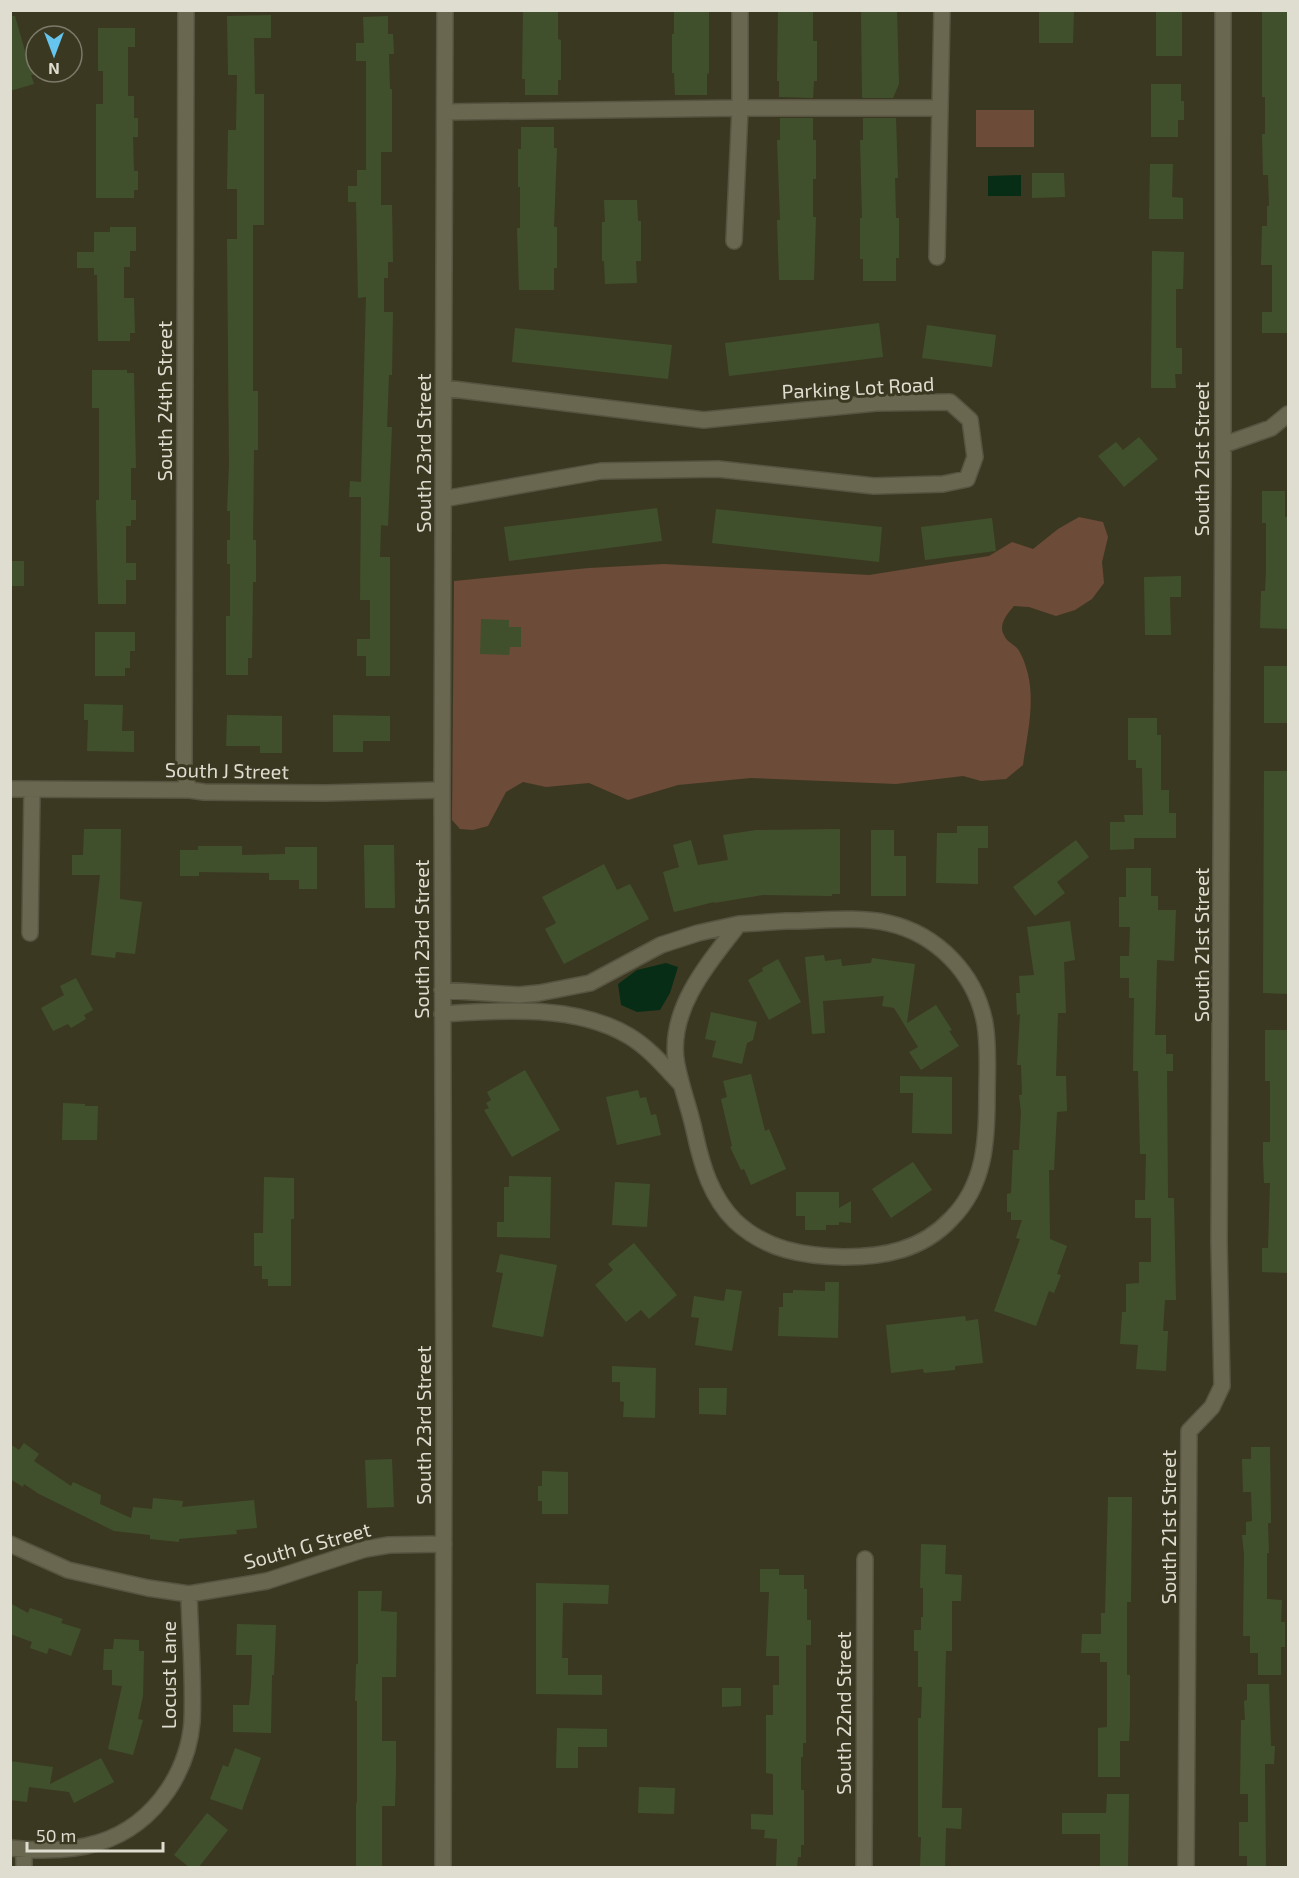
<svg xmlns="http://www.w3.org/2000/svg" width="1299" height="1878" font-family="'Exo 2',sans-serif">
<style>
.green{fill:#6c4b38}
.water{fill:#082d16}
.building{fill:#41502c}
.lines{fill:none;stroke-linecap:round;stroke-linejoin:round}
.minor-casing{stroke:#575441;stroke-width:18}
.minor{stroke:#6a6750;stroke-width:15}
.labels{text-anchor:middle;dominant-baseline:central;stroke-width:6;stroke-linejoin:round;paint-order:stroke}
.street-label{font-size:20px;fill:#deddd0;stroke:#3b3822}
</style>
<rect width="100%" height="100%" fill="#3b3822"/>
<!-- green -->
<path class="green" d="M976 110H1034V147H976Z
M1079 517 1103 522 1108 537 1102 562 1104 583 1092 599 1075 610 1056 616 1029 607 1014 606C1007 614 998 625 1004 635 1006 641 1013 644 1017 648 1022 654 1026 666 1028 674 1035 705 1027 735 1023 765L1006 779 981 781 963 776 896 784 751 778 678 785 628 800 589 783 546 787 523 782 506 792 488 826 473 830 460 829 452 820 454 581 589 568 664 564 869 575 989 556 1012 542 1033 549 1058 529Z"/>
<!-- water -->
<path class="water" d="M1021 175V196H988V176Z
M666 963 678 967 670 993 660 1010 637 1012 621 1005 618 984 637 970Z"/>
<!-- building -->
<path class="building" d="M523 10H558V39L561 40V80H558V95H525V79H522Z
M674 10H709V73L707 74V95H675L674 73H672V34H674Z
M778 10H813V41H817V81H814L813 98 779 97V81H777Z
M861 10H897L899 84 893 98H863L862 97Z
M1039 10H1074L1073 43H1039Z
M1156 10H1182V56H1156Z
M1262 10H1288V333H1262V312H1272V265H1261L1262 226H1267V206H1269L1268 175H1263L1262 134H1265V97H1262Z
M271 15V38H254L255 94H264V225H253V391H258V450H254L253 540H256V582H253L252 658H248V675H226V616H230V564H227V540H230V511H227L229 465 227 239H237V189H227L228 130H236L237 75H228L227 16Z
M10 16H15L27 58 36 56V74L31 75 34 84 10 91Z
M388 16V34H393L394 54H389L390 89H392V152H381V205H392L393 262H388V278H384V312H393L392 375H389L387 427H392L388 526 381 525 380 557H390V676H366V656H357V639H370V600H360L361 497H349L350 481 361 482 366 297 358 298 356 202H348V186H357V170H366V61H356V43H364L363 17Z
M98 28H135V47H128V96H134V118H138V137H133L134 171H138V190H134V198H96V104H103V71H98Z
M1151 84H1181V101H1184V120H1178V137H1151Z
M780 118H813V140H816V179H813V217H816L814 280H779L777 220H780L777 140H780Z
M863 118H896L898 178H895L896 218H899V258H896V281H863V259H860V218H862L860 140H863Z
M521 127H554V148H557L554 227H557V268H554V290H519L517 228H520V187H518V149H521Z
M1150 164H1173L1172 197 1183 198V219H1149Z
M1032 173H1064L1065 197 1032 198Z
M604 200H637L638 221H641V261H636L637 283 605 284 604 261H602V222H605Z
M110 227H136V251H130V267H124V298H134L135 333H130V341H98L97 275H94V268H77V252H94V232H110Z
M1152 251 1184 252 1183 289H1176V348H1182V374H1175L1176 388H1151Z
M879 323 883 357 729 376 725 343Z
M927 325 996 335 992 367 922 358Z
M515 328 672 345 668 379 512 362Z
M92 370H127V373H134L136 468H131V500H136V520H131V526H126V563H136V580H126V604H98L96 504V500H99V408H92Z
M1139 437 1158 459 1124 487 1098 456 1116 442 1123 450Z
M1262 491H1285V517H1288V629L1260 628 1261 591H1265L1266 572V523H1262Z
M657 508 662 541 509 561 504 527Z
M716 509 882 527 879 562 712 543Z
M992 518 996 551 925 560 921 527Z
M10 561H24V586H10Z
M1181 576V597H1170L1171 635H1145L1144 577Z
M481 619 509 620V627H521V647H510L509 655 480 654Z
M95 632H135V651H130V668H125V676H95Z
M1264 666H1288V723H1264Z
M84 704 123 705 122 731H134V752L87 751 88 720H84Z
M227 715 282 716V753H260V746H226Z
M333 715 390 716V741H363V752H333Z
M1128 718H1157V735H1161V790H1169V813H1176V838H1134V849L1110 850V822H1125L1124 815H1143L1142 768H1136V760H1128Z
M1264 771H1288V994L1263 993Z
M957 826H988V848H978V884L936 883 937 833H957Z
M84 829H121L120 899 142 902 135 954 116 952 115 958 91 955 100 875H72V855H83Z
M840 829V894H832V896L763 895 714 903V902L674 912 663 872 679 867 673 845 691 840 698 865 728 860 723 835 756 830Z
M871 830H894V856H906V896H871Z
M1076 840 1089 857 1057 882 1065 893 1035 916 1013 887Z
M364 845H394L395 908H365Z
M198 846H242V855L285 854V847H317V889H299V880H269V873L199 872V876H180V850H198Z
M604 864 617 890 630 884 649 919 564 964 545 929 556 923 542 897Z
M1126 868H1151V896H1158V910H1176L1174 961 1157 960 1156 999 1155 1035H1166V1054H1173V1071H1167L1168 1198H1174L1176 1300H1165L1163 1331H1168L1166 1371 1136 1369 1138 1345 1120 1344 1122 1312H1126V1284L1139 1283V1262H1151V1218H1135V1200H1145L1146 1154H1140L1138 1071H1133L1134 998H1129V978H1120V956H1129L1130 927H1119V897H1126Z
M1070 921 1075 960 1064 962 1066 1013H1058L1056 1076H1066L1067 1111 1057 1112 1054 1170H1049L1050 1239 1067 1246 1057 1274 1061 1275 1054 1293 1049 1291 1036 1326 994 1311 1020 1239 1016 1238 1022 1220H1011V1212H1007V1194L1011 1193 1013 1150H1019L1021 1112 1019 1095H1022L1021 1065H1017L1020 1014 1017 1015 1016 993H1020L1019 976 1034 975 1027 927Z
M824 955 825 961 841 959 842 966 871 963 872 958 915 964 907 1023 936 1005 952 1030 949 1031 959 1046 921 1070 909 1052 918 1047 894 1008 882 1006 884 996 823 1001 825 1033 812 1034 805 957Z
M778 959 801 1002 769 1020 748 980 763 971 762 968Z
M76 978 93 1010 84 1015 86 1019 71 1028 68 1024 53 1031 41 1008 64 995 60 986Z
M711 1012 757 1022 753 1040 747 1043 742 1064 712 1057 716 1041 705 1039Z
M1265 1030H1288V1273L1262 1272V1248H1268L1270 1183H1264L1263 1159V1142H1270V1081H1265Z
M525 1070 560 1130 512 1157 484 1110 489 1108 486 1103 491 1100 487 1092Z
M751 1074 765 1131 769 1129 786 1169 751 1185 744 1169 741 1170 730 1147 732 1146 721 1099 727 1097 723 1081Z
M900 1076 952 1077V1134L912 1133 913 1093H900Z
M638 1090 640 1098 646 1097 651 1115 656 1114 661 1135 617 1145 606 1097Z
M63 1103 85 1104V1106H98L97 1140H62Z
M913 1162 932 1190 891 1218 872 1189Z
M509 1176 551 1177 550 1238 497 1237V1222H504V1187H509Z
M264 1177 294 1178V1219H291V1286H268V1279H262V1266H254V1233H263Z
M615 1182 650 1184 647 1227 612 1225Z
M796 1192H839V1208L851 1201V1223L839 1222V1225H826V1230H805V1216H796Z
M634 1243 677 1295 649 1319 641 1310 626 1322 595 1285 613 1270 608 1264Z
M500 1254 557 1265 543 1337 492 1327 503 1273 496 1272Z
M825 1282H839L838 1338 778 1336 779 1307H783V1293H793V1290L825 1291Z
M726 1289 742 1291 732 1351 695 1345 699 1318 691 1317 694 1296 724 1301Z
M965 1316 966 1321 978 1319 983 1363 955 1366V1370L924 1373 923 1369 891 1373 886 1325Z
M612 1366 656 1368 655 1418 623 1417 624 1402 620 1401V1382H612Z
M699 1388H727L726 1415 699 1414Z
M24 1443 39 1454 34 1461 71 1486 73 1482 101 1495 100 1504 131 1518 133 1507 152 1509 153 1498 183 1501 182 1507 254 1500 257 1528 236 1530 237 1534 179 1539V1542L150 1539V1535L114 1531 39 1494 24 1484 23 1487 10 1479V1444L19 1450Z
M1251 1447H1270L1271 1523H1268L1269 1553H1267V1599L1282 1600 1281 1622H1285V1647H1281V1675H1258V1653H1250V1636H1243L1244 1554 1242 1535H1246V1522L1252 1521 1251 1492H1243L1242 1459H1251Z
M392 1459 394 1507 367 1508 365 1460Z
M542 1471 568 1472V1514H542V1501H538V1486H542Z
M1108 1497H1132L1131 1602H1127V1675H1130V1719L1129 1741H1120V1777H1098V1728L1107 1727V1662H1100V1653H1081L1082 1634H1101V1613H1105Z
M921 1544 946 1545 945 1574 962 1575 961 1601H952V1651H946L942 1808H962L961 1829 946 1828 945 1868H920L921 1837H918V1718H921L922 1687H918V1651H914V1630H921V1617H923V1588H920Z
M760 1569H779V1575H804V1589H807V1620H811V1645H806V1743H803V1757H801V1790H804V1845H801V1857H798L797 1868H776L777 1839 764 1838 765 1830 751 1829V1814L773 1815V1774L766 1773V1715H773V1685H779V1656H766L769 1592H760Z
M536 1583 609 1585 608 1604 563 1603 562 1658H568V1675H602V1695L536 1694Z
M358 1591H382L381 1611 397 1612 396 1677H382V1741H396V1769L395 1806H382V1868H356V1805L357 1801V1701H355L356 1664H358Z
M10 1603 28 1613 30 1608 63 1619 61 1623 81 1629 71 1656 49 1648 47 1654 30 1648 32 1642 10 1634Z
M237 1624 276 1625 274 1675H272L271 1733 233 1732V1705H249L251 1686 252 1655H236Z
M114 1639 139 1640V1651H144L143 1696 138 1719 143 1720 133 1755 108 1749 122 1686 112 1685V1670H103L104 1649H113Z
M1247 1684H1269L1271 1746H1275L1274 1764H1265L1266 1868H1247V1856H1239V1822H1248V1794H1240L1241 1720H1245L1244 1701 1247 1700Z
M722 1688H741V1706L722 1707Z
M557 1728 607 1729V1747H578V1768H556Z
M235 1748 261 1758 242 1810 210 1799 223 1765 228 1767Z
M101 1758 114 1782 74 1803 69 1792 29 1787 27 1802 10 1800V1761L53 1767 50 1784Z
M639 1787 675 1788 674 1814 638 1813Z
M1107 1794H1129L1128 1868H1100V1834H1062V1813H1106Z
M207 1813 228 1830 198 1868H190L174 1855Z"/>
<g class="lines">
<!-- minor casing -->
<g class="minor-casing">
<path id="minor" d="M186 10 184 765 187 784 190 790
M445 112 740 108H940
M734 241 740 108V10
M937 257 942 10
M1223 445 1271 428 1288 414
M443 499 601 471 718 469 874 486 943 484 967 479 975 457 970 420 950 402 876 403 704 420 444 388
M10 789 190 790 204 792 326 793 442 790
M786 921C819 921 856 916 888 923 937 934 976 974 985 1024 989 1047 987 1072 987 1096 987 1141 985 1185 951 1219 922 1250 884 1257 844 1257 803 1256 766 1250 735 1221 711 1197 702 1166 695 1134 690 1109 680 1085 676 1060 669 1008 709 962 739 924Z
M30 933 32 790
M442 990 519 995 539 993 590 983 661 945 698 933 739 924
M442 1014C502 1010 576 1004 629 1036 649 1048 664 1066 680 1083
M10 1544 68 1570 148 1588 189 1594 267 1581 365 1549 389 1545 444 1544
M10 1848C74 1855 130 1846 168 1790 182 1769 190 1747 192 1722 194 1680 190 1636 189 1594
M24 1868V1850
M443 1868 444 1410 442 790 445 10
M864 1868 865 1559
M1186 1868 1189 1431 1212 1407 1222 1386 1219 1242 1223 478V10"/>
</g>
<!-- minor -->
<use href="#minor" class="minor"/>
</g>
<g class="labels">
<!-- street labels -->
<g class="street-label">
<text transform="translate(858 387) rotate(-3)">Parking Lot Road</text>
<text transform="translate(164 401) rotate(-90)">South 24th Street</text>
<text transform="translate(423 453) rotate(-90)">South 23rd Street</text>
<text transform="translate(1201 459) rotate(-90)">South 21st Street</text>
<text transform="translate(227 770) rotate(1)">South J Street</text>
<text transform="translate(421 939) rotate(-90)">South 23rd Street</text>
<text transform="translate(1201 945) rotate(-90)">South 21st Street</text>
<text transform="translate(423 1425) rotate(-90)">South 23rd Street</text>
<text transform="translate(1168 1527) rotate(-90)">South 21st Street</text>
<text transform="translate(307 1545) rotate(-15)">South G Street</text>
<text transform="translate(168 1675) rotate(-90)">Locust Lane</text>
<text transform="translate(843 1713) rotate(-90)">South 22nd Street</text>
</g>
</g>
<!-- border -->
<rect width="1299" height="1878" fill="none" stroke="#deddd0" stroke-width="24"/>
<!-- north arrow -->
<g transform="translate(54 54) rotate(180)"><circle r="28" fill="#3b3822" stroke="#7c7a68" stroke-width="1.5"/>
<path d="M0-4.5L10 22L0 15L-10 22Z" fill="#65c5ee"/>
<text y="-9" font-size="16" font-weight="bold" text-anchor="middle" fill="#deddd0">N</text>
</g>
<!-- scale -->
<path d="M27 1842v9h136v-9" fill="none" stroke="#deddd0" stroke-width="3"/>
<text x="36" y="1842" font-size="18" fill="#deddd0" stroke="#3b3822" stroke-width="4.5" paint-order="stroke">50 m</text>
</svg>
